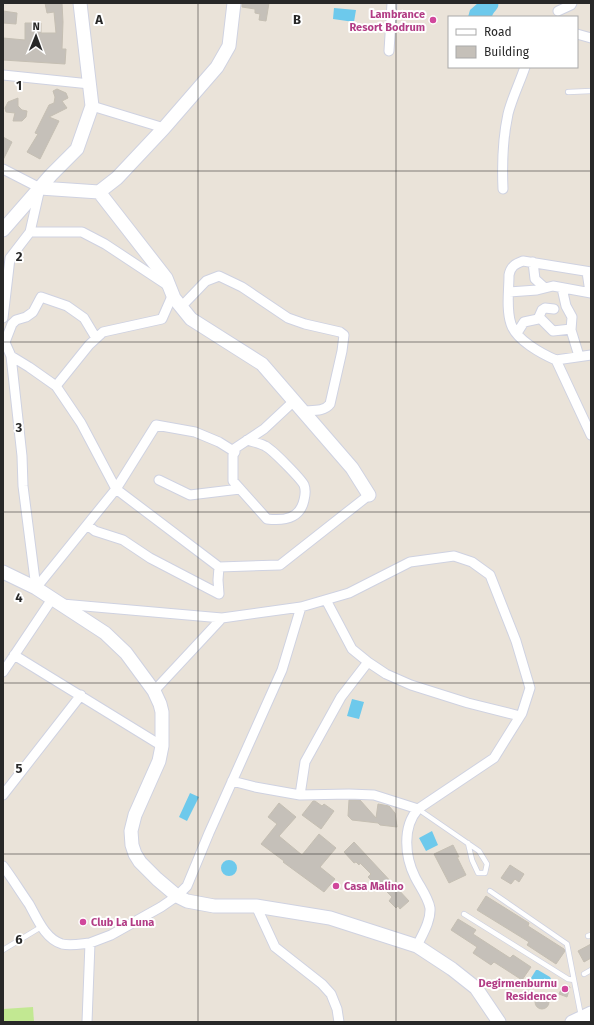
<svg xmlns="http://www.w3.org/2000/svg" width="594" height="1025" font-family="'Fira Sans',sans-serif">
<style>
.pitch{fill:#c2e892}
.water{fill:#6dc9ec}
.building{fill:#c5c0b9;stroke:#c5bfb3}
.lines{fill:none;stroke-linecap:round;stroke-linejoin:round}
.lane-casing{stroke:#cfd2e1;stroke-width:6}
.street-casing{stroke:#cfd2e1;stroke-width:11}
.secondary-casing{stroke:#cfd2e1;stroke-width:15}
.lane{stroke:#fff;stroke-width:4.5}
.street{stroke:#fff;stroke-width:9}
.secondary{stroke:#fff;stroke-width:13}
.grid{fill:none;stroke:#282828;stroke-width:1;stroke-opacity:0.55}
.hotel-dot{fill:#d1479c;stroke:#fff;stroke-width:1.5}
.labels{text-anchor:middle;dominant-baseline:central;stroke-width:4;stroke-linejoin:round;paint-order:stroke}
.hotel-label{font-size:11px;font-weight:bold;fill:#b23c85;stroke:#fff;text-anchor:end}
.grid-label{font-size:13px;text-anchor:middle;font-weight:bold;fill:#282828;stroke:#fff;stroke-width:4;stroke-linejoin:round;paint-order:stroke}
</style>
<rect width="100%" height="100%" fill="#eae3d9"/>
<!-- pitch -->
<path class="pitch" d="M33 1007 34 1022H3V1009Z"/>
<!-- water -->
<path class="water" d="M478 3H498C500 9 493 11 492 17H468L470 10Z
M334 8 356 10 354 22 333 19Z
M352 699 364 702 359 719 347 716Z
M190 793 199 797 187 821 179 817Z
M432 831 438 845 426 851 419 838Z
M221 868a8 8 0 1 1 16 0a8 8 0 1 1-16 0Z
M536 970H538L550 977 551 979 548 982H533L531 981V978Z"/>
<!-- building -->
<path class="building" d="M45 3H62L63 22 62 49H66L65 64 3 60V38L25 40V23H41V33H56L54 12 47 13Z
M242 3H269L266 21 259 20 260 14 255 13V9L242 7Z
M3 11 17 13 16 24 3 23Z
M57 89 66 93 68 98 62 101 67 108 49 117 59 121 40 159 27 152 38 134 35 133 49 105 54 103 55 97 53 91Z
M18 98V106L22 110 27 111 26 117 22 121H13L15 113 6 112 5 108 8 102Z
M3 137 12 142 3 160Z
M349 800H360L376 818 378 804 389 806 395 813 397 827 380 825 378 823 352 820 348 816Z
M313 801H315L322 806 324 804 334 811 321 829 302 815Z
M279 803 296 817 279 836 302 855 319 834 336 848 320 867 335 879 324 892 283 862 284 861 261 844 277 824 268 817Z
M354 842 409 901 400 909 398 906 396 908 389 901 392 897 380 885 379 886 377 883 375 884 368 877 371 874 360 863 359 865 356 862 354 863 344 852Z
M453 845 459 857H457L466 875 449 883 434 854Z
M510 865 524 874 519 882 515 879 511 884 501 878Z
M486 896 529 923 528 926 564 949 565 951 556 964 527 945 529 942 477 910Z
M458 919 476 930 473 934 510 958 513 955 531 967 522 980 494 962 491 965 473 953 477 947 451 930Z
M591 944V958L584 962 578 951Z
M563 985 570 987 567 997 559 994Z
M535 1002a7 7 0 1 1 14 0a7 7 0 1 1-14 0Z"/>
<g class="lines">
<!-- lane casing -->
<g class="lane-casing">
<path id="lane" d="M568 92 591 91
M418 809 479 851 487 864 485 873H478L472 860 468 843
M490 891 567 944 581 1016
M464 914 568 979 574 980
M588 936 591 935
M3 950 41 927
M584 974 591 970"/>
</g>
<!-- street casing -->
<g class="street-casing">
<path id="street" d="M558 11 571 5 572 3
M577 34 591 38
M389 51 392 3
M3 75 90 84
M92 106 164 128
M3 169 40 188 30 232 10 258 3 318
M503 189C502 166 503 137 508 114 512 98 520 82 525 67
M30 232H82L105 244 170 287
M533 262 535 279 545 288
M587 272 590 292
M591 272 523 261C515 264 511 266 509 275 509 290 506 309 511 324 516 340 542 354 556 360L591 435
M562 288 566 306 572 317 571 330 579 356
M509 292 537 290 553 286 591 293
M181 307 206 281 219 276 242 287 288 318 305 324 340 332 344 335 342 351 330 404C324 412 312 410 302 411
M539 317 553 331 571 329
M517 333 524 322 538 319 542 310 545 308 554 309
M3 338 11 356 22 456 23 486 36 588 116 489 156 425 195 432 219 442 235 452
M5 342 12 324 16 320 26 317 33 312 41 297 67 306 84 318 96 338
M11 356 29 367 56 386 81 423 116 489 219 567 280 565 369 495
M556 360 591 355
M56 386 89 345 103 332 162 319 173 294
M247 440C253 442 260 443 265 446 272 449 301 479 304 485 306 490 305 496 304 500 300 519 284 521 267 519L233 481V455L235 452 234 449 264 429 294 401
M159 480 190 495 240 489
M87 525 95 531 123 540 150 558 219 594
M219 594 218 580 219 567
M326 600 352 649 368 662 386 674 411 685 468 703 520 716
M62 604 222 618 301 607 349 593 410 562 454 556 472 562 490 575 516 641 530 688 522 713 494 758 418 809C402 827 405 857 415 877 420 887 428 897 430 908 431 921 422 935 417 946
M14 655 162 746
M3 672 52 599
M154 691 222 618
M232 781 255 787 300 795 349 794 374 795 418 809
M3 795 81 695
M300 795 305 762 341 697 368 662
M3 866C12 878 20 891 29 904 37 918 45 939 62 944 71 946 80 944 90 943
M256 906 275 947 322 984 331 994 337 1009 339 1022
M87 1022 90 943 111 935 161 907 177 896 187 886 209 833 282 670 301 607"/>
</g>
<!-- secondary casing -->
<g class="secondary-casing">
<path id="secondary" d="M40 188 99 192 117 178 164 128 217 67 229 46 234 3
M99 192 166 278 174 298 191 319 262 364 352 468 369 495
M3 230 51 175 77 149 92 106 80 3
M3 572 36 588 105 633 126 653 154 691 160 704 162 712V746L159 761 135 815 131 831 132 845 135 854 140 862 157 879 177 896 187 901 214 906H256L330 918 417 946 452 969 476 988 499 1022
M572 1022 591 1013"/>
</g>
<!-- lane -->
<use href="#lane" class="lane"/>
<!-- street -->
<use href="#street" class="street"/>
<!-- secondary -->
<use href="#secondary" class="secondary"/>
</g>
<!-- grid -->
<path class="grid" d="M198 3V1022M396 3V1022M3 171H591M3 342H591M3 512H591M3 683H591M3 854H591"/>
<!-- markers -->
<g class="hotel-dot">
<circle cx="433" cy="20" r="4"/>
<circle cx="336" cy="886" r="4"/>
<circle cx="83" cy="922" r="4"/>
<circle cx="565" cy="989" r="4"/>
</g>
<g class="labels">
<!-- hotel labels -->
<g class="hotel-label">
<text x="425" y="14">Lambrance<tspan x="425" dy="13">Resort Bodrum</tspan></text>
<text x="344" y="886" text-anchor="start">Casa Malino</text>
<text x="91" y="922" text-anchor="start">Club La Luna</text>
<text x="557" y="983">Degirmenburnu<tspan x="557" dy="13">Residence</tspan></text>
</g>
</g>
<g class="grid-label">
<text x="99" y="24">A</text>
<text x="297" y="24">B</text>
<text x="19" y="90">1</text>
<text x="19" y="261">2</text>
<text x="19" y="432">3</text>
<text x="19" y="602">4</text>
<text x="19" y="773">5</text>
<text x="19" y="944">6</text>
</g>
<!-- border -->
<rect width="594" height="1025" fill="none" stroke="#282828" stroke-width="8"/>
<!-- legend -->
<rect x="448" y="16" width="130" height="52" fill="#ffffff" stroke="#a9a9a9"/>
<rect x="456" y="29" width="20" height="6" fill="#ffffff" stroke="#a9a9a9"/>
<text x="484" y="36" font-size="12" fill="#282828">Road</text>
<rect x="456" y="46" width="20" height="12" fill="#c5c0b9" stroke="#a9a9a9"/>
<text x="484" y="56" font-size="12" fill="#282828">Building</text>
<!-- north arrow -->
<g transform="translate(36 36) rotate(1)" stroke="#ffffff" stroke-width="3" paint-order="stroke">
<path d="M0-3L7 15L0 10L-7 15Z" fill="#282828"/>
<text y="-6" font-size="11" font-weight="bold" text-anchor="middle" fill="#282828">N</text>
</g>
</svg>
